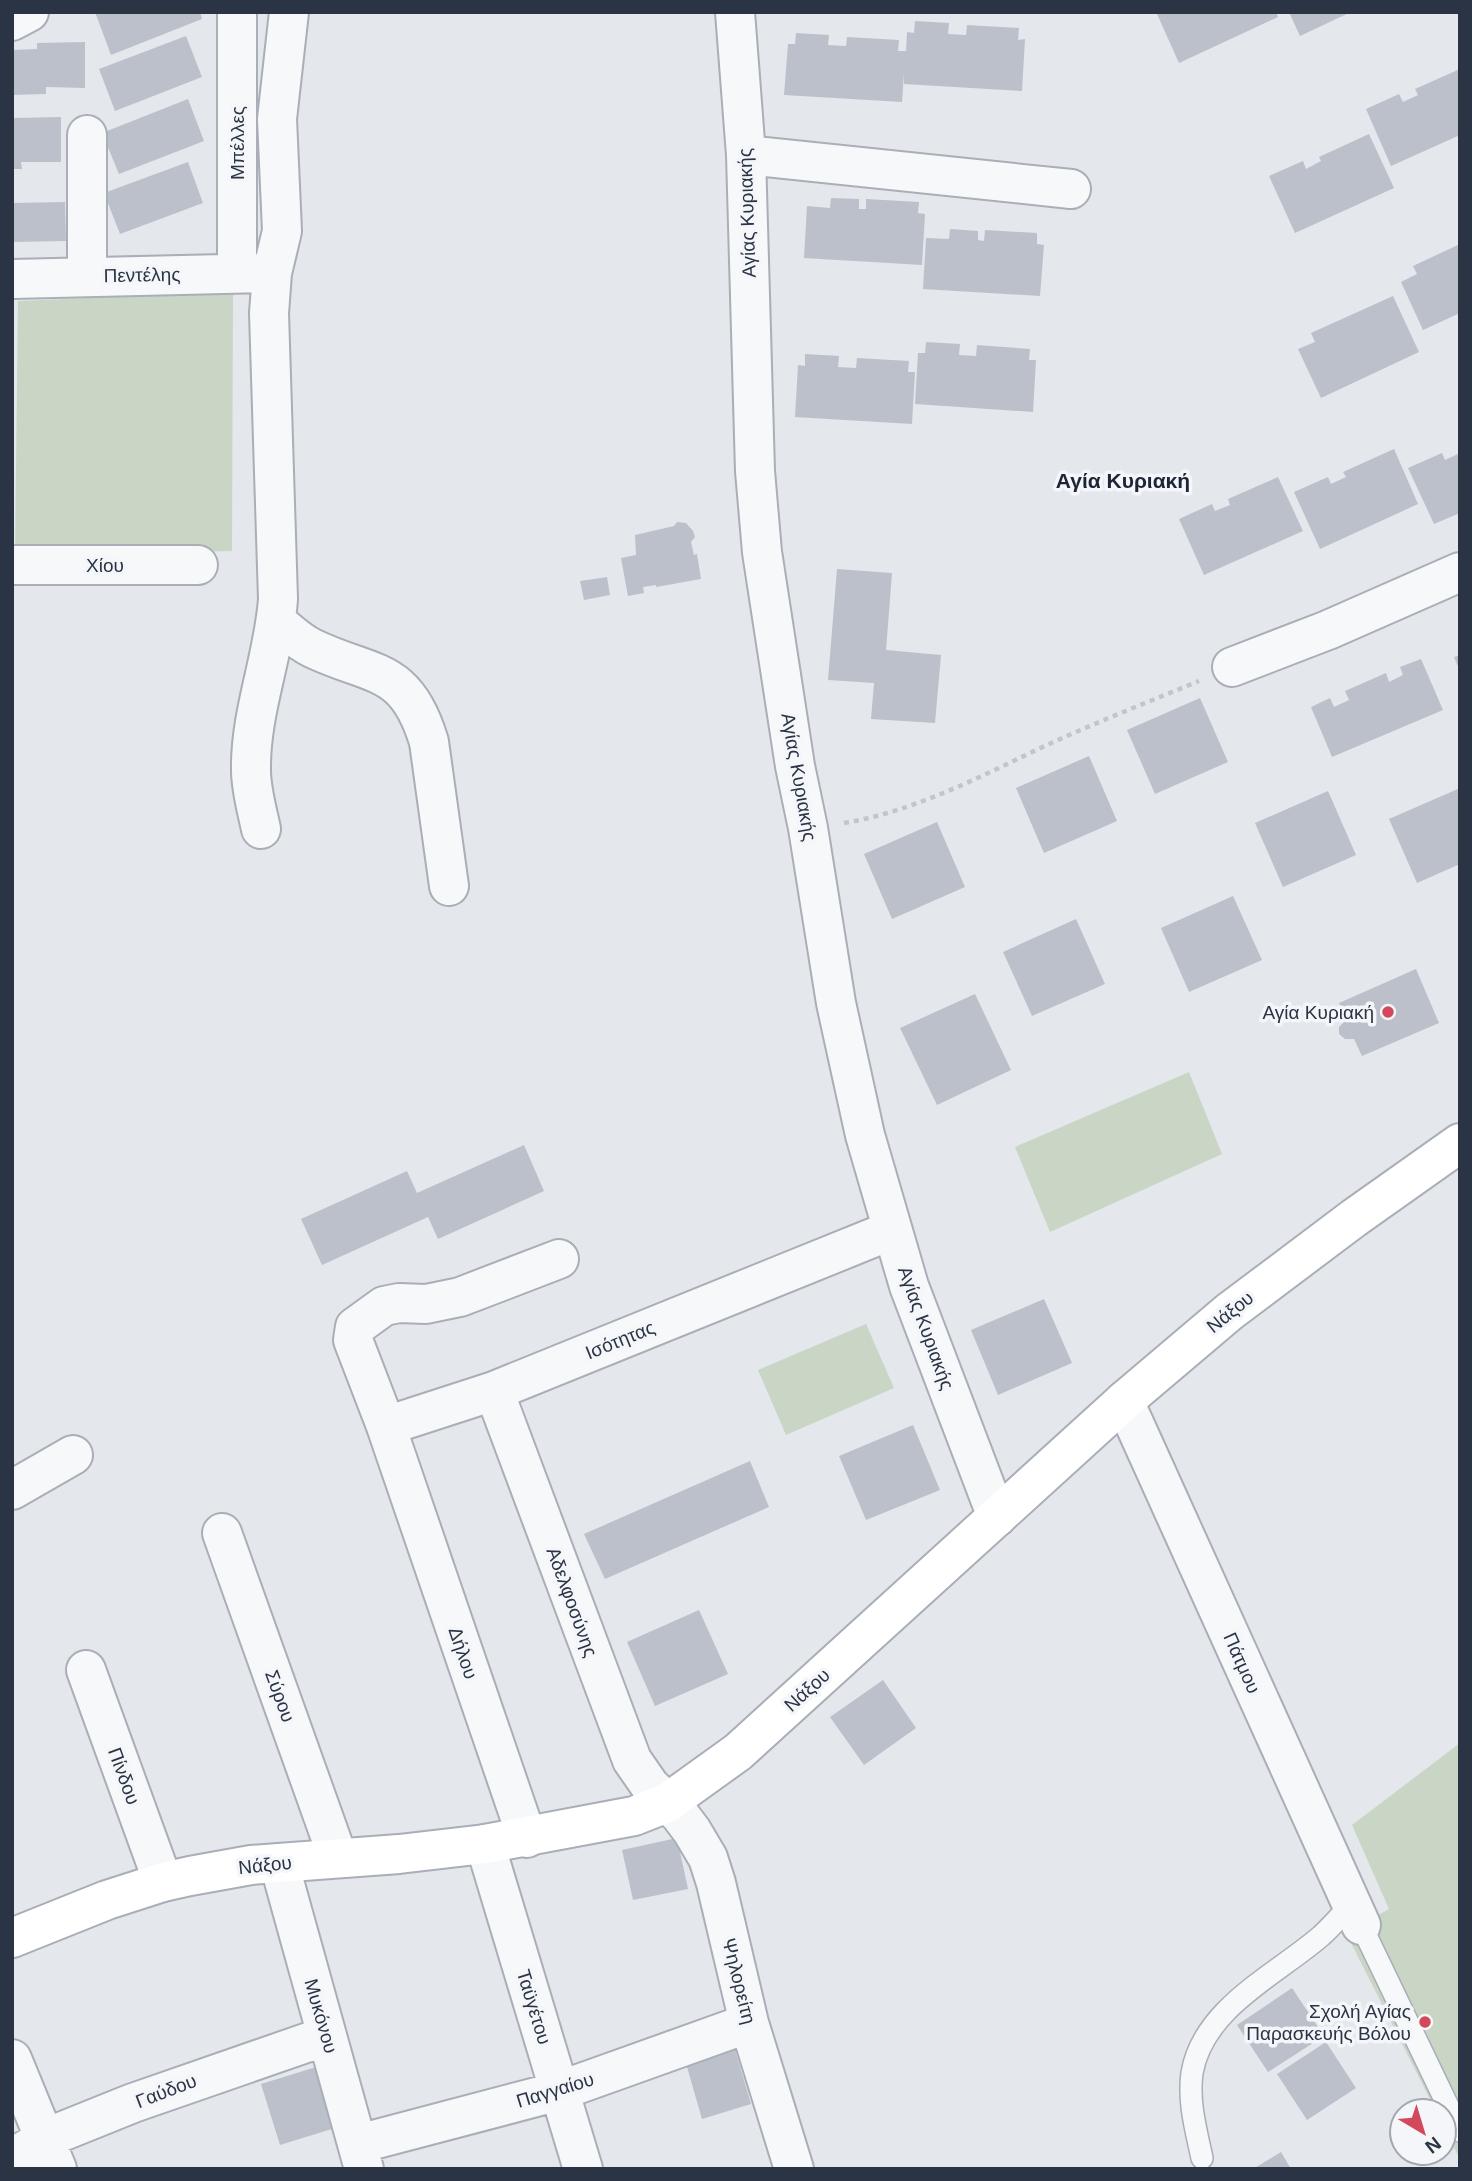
<svg xmlns="http://www.w3.org/2000/svg" width="1472" height="2181" font-family="Arial,sans-serif">
<style>
.green{fill:#c9d6c5}
.building{fill:#bbc0ca}
.lines{fill:none;stroke-linecap:round;stroke-linejoin:round}
.lane-casing{stroke:#a9aeb7;stroke-width:24}
.street-casing{stroke:#a9aeb7;stroke-width:42}
.secondary-casing{stroke:#a9aeb7;stroke-width:42}
.path{stroke:#c2c5cb;stroke-width:4.5;stroke-dasharray:5 5;stroke-linecap:butt}
.lane{stroke:#f7f8fa;stroke-width:21}
.street{stroke:#f7f8fa;stroke-width:38}
.secondary{stroke:#fff;stroke-width:38}
.poi-dot{fill:#d1495b;stroke:#f4f6f9;stroke-width:2.5}
.labels{text-anchor:middle;dominant-baseline:central;stroke-width:7;stroke-linejoin:round;paint-order:stroke}
.street-label{font-size:19px;fill:#2b3445;stroke:#f4f6f9}
.poi-label{font-size:19px;fill:#2b3445;stroke:#f4f6f9;text-anchor:end}
.neighbourhood-label{font-size:21px;font-weight:bold;fill:#1d2536;stroke:#f4f6f9}
</style>
<rect width="100%" height="100%" fill="#e4e7ec"/>
<!-- green -->
<path class="green" d="M233 292 232 551 15 556 18 301Z
M1189 1072 1222 1154 1050 1232 1015 1147Z
M866 1324 894 1388 786 1435 758 1370Z
M1460 1743V2159L1444 2128V2111H1436L1346 1933 1389 1909 1352 1825Z"/>
<!-- building -->
<path class="building" d="M95 12H200L202 19 111 55Z
M1161 12H1276L1278 17 1179 63 1157 14Z
M1289 12H1351L1300 36Z
M915 21 949 23 948 34 966 35 967 25 1019 28 1018 40 1025 39 1022 91 904 84V73L902 102 784 95 788 44H795L796 33 829 35 828 45 846 46 847 37 899 40 898 51H906L907 32 914 33Z
M186 36 202 77 115 111 99 69Z
M85 42V88L46 87V94L12 95V50L37 49V43Z
M1460 69V135L1391 166 1366 109 1399 94 1403 102 1418 95 1415 89Z
M188 99 204 141 119 174 102 133Z
M61 117V162H21L22 169H12L13 118Z
M1369 134 1394 188 1295 233 1269 176 1303 161 1306 169 1321 161 1319 157Z
M188 162 203 203 120 234 104 193Z
M831 198 859 199V209H866V199L919 202 918 213 925 214 922 265 804 258 807 206 830 208Z
M65 202 66 241 12 242V203Z
M950 229 978 231V240L984 241 985 230 1037 233V244L1044 245 1040 296 923 289 926 238 949 239Z
M1460 244V313L1423 330 1401 282 1417 274 1413 266Z
M1393 296 1419 352 1321 398 1298 349 1315 342 1311 333Z
M926 342 960 344 959 355 976 356 977 345 1030 349 1029 360H1036L1033 412 915 404 918 353H925Z
M805 354 839 356 838 367 856 368 857 358 909 361 908 372H915L912 424 795 417 798 365 805 366Z
M1394 449 1418 504 1320 549 1294 492 1328 477 1331 484 1346 477 1343 472Z
M1442 453 1445 460 1460 453V513L1434 524 1408 468Z
M1278 477 1303 531 1204 575 1179 519 1212 504 1215 511 1230 505 1228 499Z
M677 522 686 523 693 531 695 537 691 542 694 555 697 554 701 579 656 587V585L643 587 644 593 628 596 621 558 636 555 635 535 674 526Z
M837 569 892 573 886 650 941 655 935 723 871 719 874 683 828 680Z
M607 577 610 595 584 600 580 581Z
M1460 655V671L1454 657Z
M1421 659 1443 710 1332 757 1311 707 1330 698 1334 707 1349 700 1345 691 1386 673 1389 682 1403 675 1400 667Z
M1200 698 1228 762 1155 794 1127 730Z
M1089 756 1117 821 1044 853 1016 788Z
M1460 788V864L1417 883 1389 819Z
M1328 791 1356 855 1283 887 1255 823Z
M937 822 965 887 892 919 864 854Z
M1233 896 1262 960 1189 992 1161 928Z
M1076 919 1105 984 1032 1016 1003 952Z
M1416 969 1439 1023 1362 1056 1354 1039H1345L1339 1034V1027L1346 1020 1339 1003Z
M975 994 1011 1070 937 1105 900 1028Z
M524 1145 544 1191 438 1239 428 1217 322 1265 301 1219 407 1171 417 1193Z
M1044 1299 1072 1363 998 1395 971 1330Z
M913 1425 940 1490 866 1520 839 1456Z
M750 1461 769 1507 605 1579 584 1534Z
M699 1610 728 1674 655 1706 627 1642Z
M883 1680 916 1728 864 1765 830 1717Z
M677 1838 688 1889 633 1900 622 1850Z
M1292 1988 1324 2036 1268 2072 1237 2025Z
M1326 2042 1356 2088 1307 2120 1277 2074Z
M734 2046 751 2104 702 2119 685 2060Z
M316 2067 335 2128 280 2145 261 2084Z
M1281 2152 1291 2169H1253Z"/>
<g class="lines">
<!-- lane casing -->
<g class="lane-casing">
<path id="lane" d="M1361 1925 1460 2131
M1202 2158C1196 2130 1188 2102 1192 2073 1203 2008 1276 1975 1321 1936 1332 1926 1341 1915 1351 1905"/>
</g>
<!-- street casing -->
<g class="street-casing">
<path id="street" d="M735 12 746 155 755 471 762 552 795 766 808 828 836 1003 865 1135 909 1286 997 1517
M12 21 29 12
M87 135V277
M746 155 1071 189
M237 273V12
M12 279 263 273
M12 565H198
M277 622C288 631 299 642 312 648 372 677 406 665 429 742L449 886
M1232 667 1328 630 1460 572
M261 829C257 810 251 790 251 770 250 712 274 657 278 599L269 313 272 273 282 231 277 119 289 12
M494 1391 632 1760 650 1786 680 1815 692 1831 708 1858 716 1883 749 2023 794 2169
M1124 1401 1361 1925
M386 1426 353 1340 355 1327 384 1306 399 1303 426 1304 460 1297 559 1259
M12 1490 73 1455
M222 1533 338 1858
M86 1670 163 1882
M527 1838 386 1426 494 1391 892 1230
M485 1844 583 2169
M279 1863 364 2169
M12 2059 57 2169
M358 2144 559 2091 749 2023
M12 2158 46 2138 133 2103 326 2036"/>
</g>
<!-- secondary casing -->
<g class="secondary-casing">
<path id="secondary" d="M12 1938 107 1900 163 1882 190 1876 251 1865 399 1854 485 1844 634 1816 667 1803 738 1752 1124 1401 1229 1312 1354 1218 1460 1143"/>
</g>
<!-- path -->
<path class="path" d="M844 823C916 811 981 776 1047 745 1097 722 1148 702 1199 681"/>
<!-- lane -->
<use href="#lane" class="lane"/>
<!-- street -->
<use href="#street" class="street"/>
<!-- secondary -->
<use href="#secondary" class="secondary"/>
</g>
<!-- markers -->
<g class="poi-dot">
<circle cx="1388" cy="1012" r="7"/>
<circle cx="1425" cy="2022" r="7"/>
</g>
<g class="labels">
<!-- street labels -->
<g class="street-label">
<text transform="translate(237 143) rotate(-90)">Μπέλλες</text>
<text transform="translate(747 213) rotate(-92)">Αγίας Κυριακής</text>
<text transform="translate(142 275) rotate(-1)">Πεντέλης</text>
<text x="105" y="565">Χίου</text>
<text transform="translate(799 777) rotate(80)">Αγίας Κυριακής</text>
<text transform="translate(1230 1312) rotate(-39)">Νάξου</text>
<text transform="translate(926 1328) rotate(70)">Αγίας Κυριακής</text>
<text transform="translate(620 1340) rotate(-22)">Ισότητας</text>
<text transform="translate(572 1602) rotate(70)">Αδελφοσύνης</text>
<text transform="translate(463 1653) rotate(71)">Δήλου</text>
<text transform="translate(1242 1663) rotate(66)">Πάτμου</text>
<text transform="translate(807 1690) rotate(-42)">Νάξου</text>
<text transform="translate(280 1696) rotate(70)">Σύρου</text>
<text transform="translate(124 1776) rotate(70)">Πίνδου</text>
<text transform="translate(265 1865) rotate(-6)">Νάξου</text>
<text transform="translate(739 1981) rotate(76)">Ψηλορείτη</text>
<text transform="translate(534 2007) rotate(73)">Ταϋγέτου</text>
<text transform="translate(321 2016) rotate(74)">Μυκόνου</text>
<text transform="translate(555 2090) rotate(-17)">Παγγαίου</text>
<text transform="translate(166 2091) rotate(-21)">Γαύδου</text>
</g>
<!-- poi labels -->
<g class="poi-label">
<text x="1374" y="1012">Αγία Κυριακή</text>
<text x="1411" y="2011">Σχολή Αγίας<tspan x="1411" dy="22">Παρασκευής Βόλου</tspan></text>
</g>
<!-- neighbourhood labels -->
<g class="neighbourhood-label">
<text x="1123" y="480">Αγία Κυριακή</text>
</g>
</g>
<!-- border -->
<rect width="1472" height="2181" fill="none" stroke="#2b3445" stroke-width="28"/>
<!-- north arrow -->
<g transform="translate(1423 2132) rotate(142)"><circle r="33" fill="#f4f6f9" stroke="#a4a8b1" stroke-width="2"/>
<path d="M0-5L12 26L0 18L-12 26Z" fill="#d1495b"/>
<text y="-10" font-size="19" font-weight="bold" text-anchor="middle" fill="#2b3445">N</text>
</g>
</svg>
